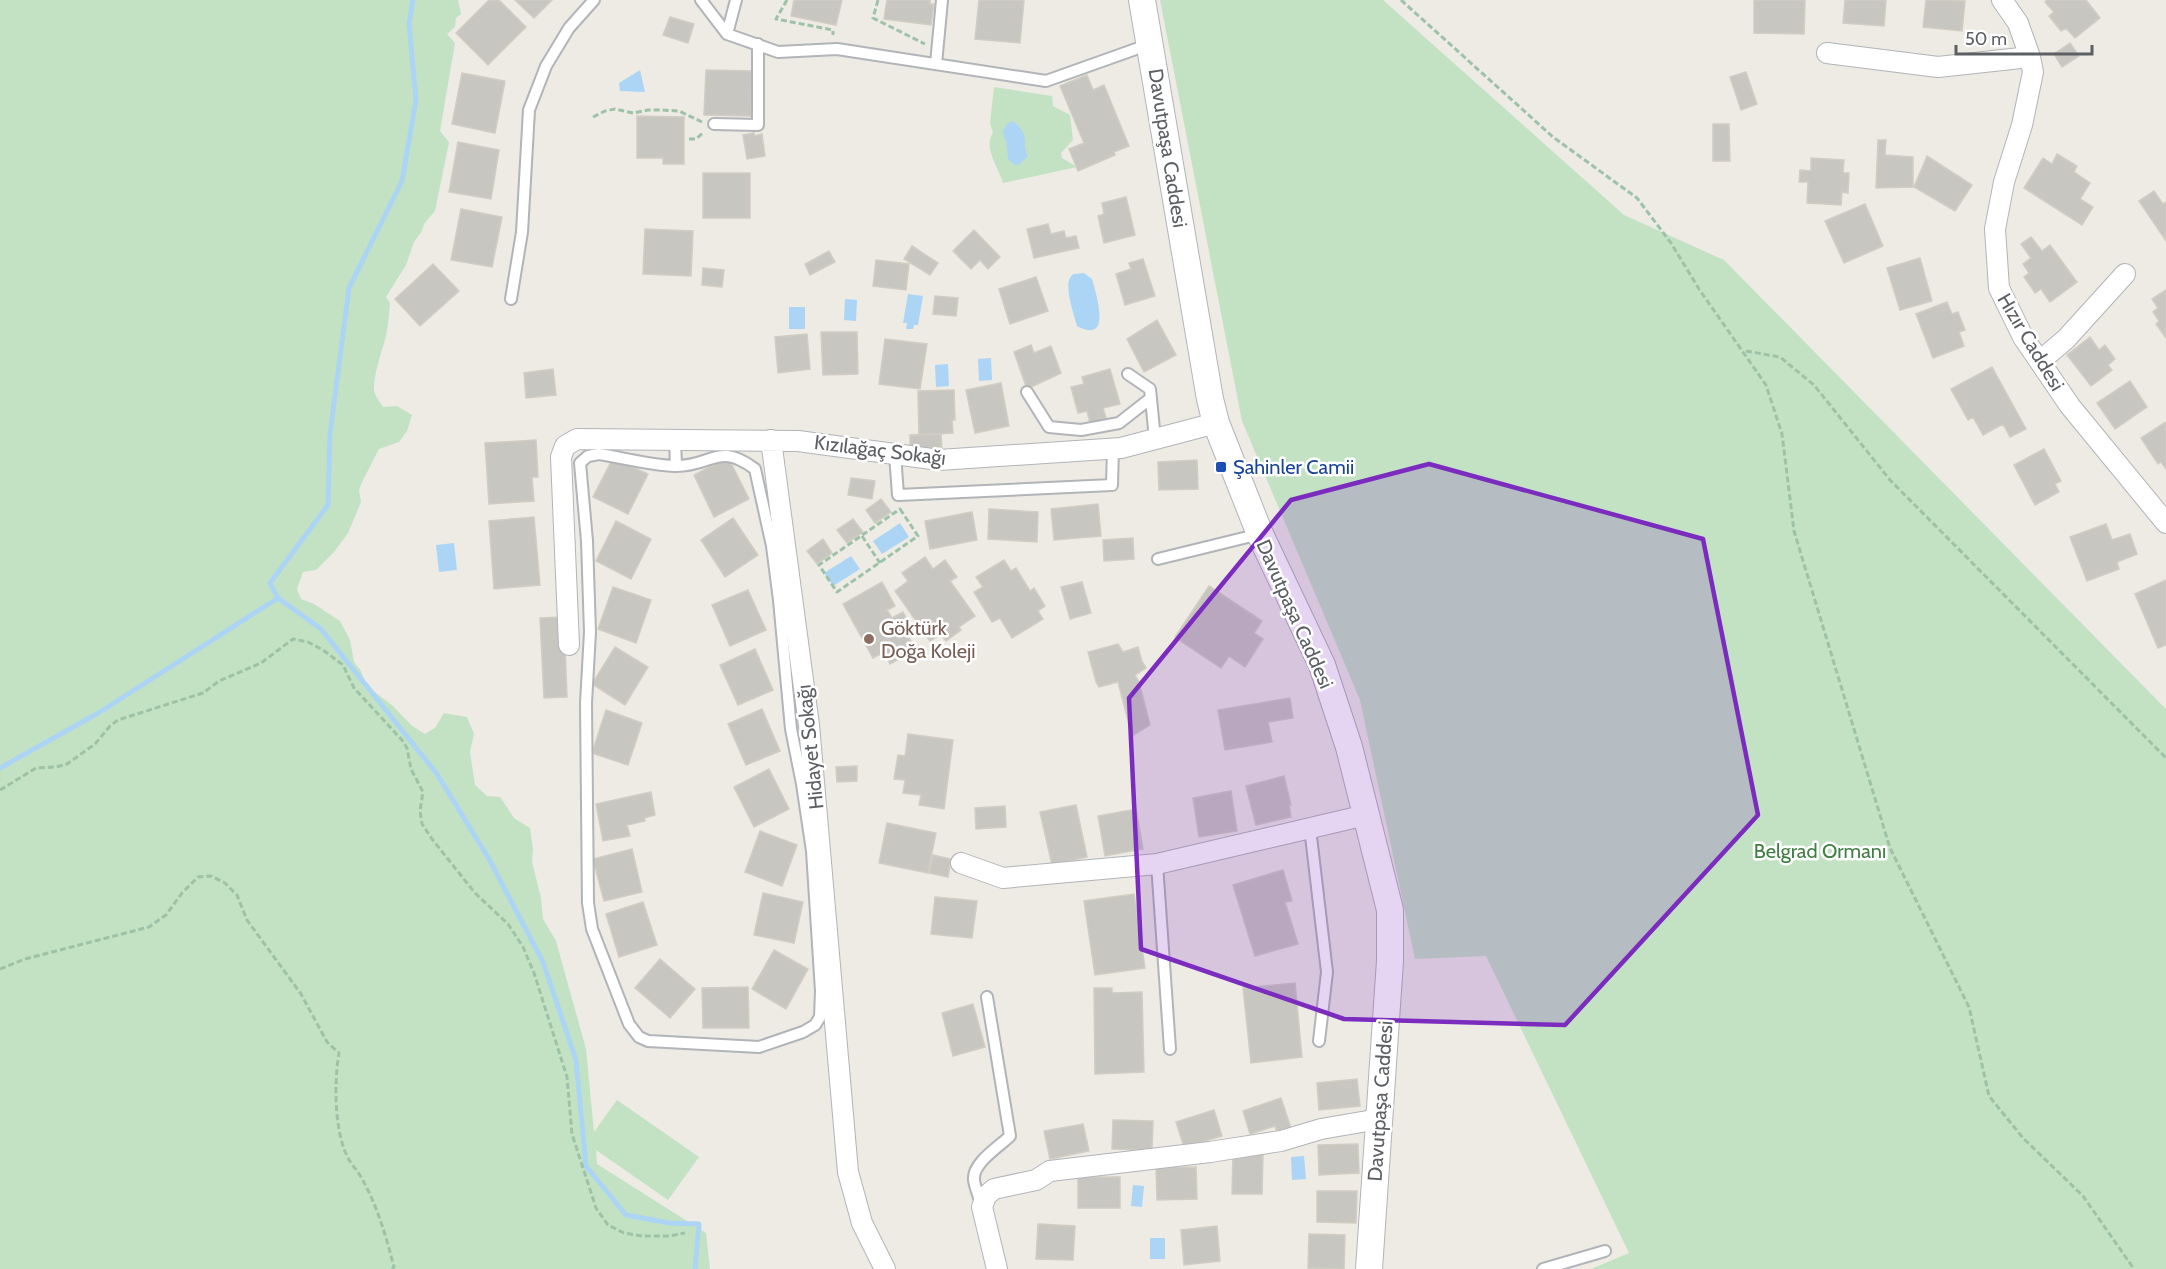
<svg xmlns="http://www.w3.org/2000/svg" width="2166" height="1269" font-family="Cabin,sans-serif">
<style>
.green{fill:#c3e2c3}
.water{fill:#acd5f5}
.lines{fill:none;stroke-linecap:round;stroke-linejoin:round}
.stream{stroke:#acd5f5;stroke-width:5}
.building{fill:#c8c6c1;stroke:#d1cdc3;stroke-width:1.5}
.service-casing{stroke:#b1b4b8;stroke-width:14}
.minor-casing{stroke:#b1b4b8;stroke-width:22}
.tertiary-casing{stroke:#b1b4b8;stroke-width:28}
.path{stroke:#9dc2a8;stroke-width:3;stroke-dasharray:6 3;stroke-linecap:butt}
.service{stroke:#fff;stroke-width:10}
.minor{stroke:#fff;stroke-width:20}
.tertiary{stroke:#fff;stroke-width:26}
.marked{fill:#7b2cbf;fill-opacity:0.2;stroke:#7b2cbf;stroke-width:4.5;stroke-linejoin:round}
.transit-dot{fill:#1a4fb4;stroke:#fff;stroke-width:2}
.education-dot{fill:#8d6e63;stroke:#fff;stroke-width:2}
.labels{text-anchor:middle;dominant-baseline:central;stroke-width:5;stroke-linejoin:round;paint-order:stroke}
.street-label{font-size:20px;fill:#5c5f63;stroke:#fff}
.transit-label{font-size:20px;fill:#164399;stroke:#fff;text-anchor:start}
.education-label{font-size:20px;fill:#785e54;stroke:#fff;text-anchor:start}
.park-label{font-size:20px;fill:#3f7f41;stroke:#fff}
</style>
<rect width="100%" height="100%" fill="#edebe4"/>
<!-- green -->
<path class="green" d="M0 0H458L461 14 456 18 455 27 447 34 455 43 440 131 449 142 435 211 424 224 422 231 414 242 406 265 386 297 390 303C389 315 388 329 385 340 381 353 373 377 374 390 375 396 380 402 383 407L397 406 412 415 407 431 399 442 379 449 362 482 359 490 361 502 348 533 334 552 316 570 303 572 297 589 301 599 314 604 340 621 350 640 354 662 361 671 365 682 372 690 393 706 411 725 425 734 435 728 444 713 467 717 474 734 470 752 475 785 487 796 500 797 514 818 530 828 533 849 532 862 541 898 543 919 556 941 586 1049 594 1132 617 1100 699 1157 668 1200 596 1150 597 1164 706 1233 710 1269H0Z
M1160 0H1383L1624 215 1724 260 2166 709V1269H1591L1629 1253 1486 956 1415 959 1360 700 1242 421Z
M994 87 1052 96 1053 106 1070 115 1073 140 1061 153 1062 158 1077 167 1003 183C998 167 983 147 993 133L990 123Z"/>
<!-- water -->
<path class="water" d="M640 70 645 92 620 91 619 83Z
M1013 121C1032 136 1021 144 1028 156L1019 165H1015L1008 159 1006 140 1004 138 1003 131 1007 124Z
M1084 273 1092 279C1096 294 1113 345 1077 326 1074 314 1061 280 1074 274 1075 274 1083 273 1084 273Z
M908 294 923 296 918 325H914L913 329H906L907 323H903Z
M845 299 857 300 856 321 844 320Z
M789 307H805V329H789Z
M991 358 992 380 979 381 978 359Z
M948 364 949 386 936 387 935 365Z
M900 523 909 537 882 554 873 541Z
M454 543 457 570 439 572 436 545Z
M851 556 860 569 833 586 824 573Z
M1304 1156 1306 1179 1292 1180 1291 1157Z
M1133 1185 1144 1186 1142 1207 1131 1206Z
M1150 1238H1165V1259H1150Z"/>
<g class="lines">
<!-- stream -->
<path class="stream" d="M413 0 409 24 416 100 402 181 349 288 330 434 328 505 270 583 278 598 321 629 437 774 489 859 543 962 576 1060 586 1166 626 1215 669 1223 699 1224 695 1269
M0 768 100 712 278 598"/>
</g>
<!-- building -->
<path class="building" d="M489 0H499L526 27 488 65 456 33Z
M515 0H552L534 18Z
M794 0H842L836 25 791 16Z
M887 0H930V4H934L931 25 884 19Z
M979 0H1024L1020 43 975 39Z
M1754 0H1805L1804 34 1754 33Z
M1845 0H1886L1884 26 1843 23Z
M1926 0 1965 1 1962 31 1923 27Z
M2047 0H2086L2100 18 2075 38 2066 28 2061 31 2049 16 2054 12 2045 2Z
M670 17 694 24 688 43 663 35Z
M2070 43 2079 56 2062 67 2054 54Z
M706 70 752 71 751 116 704 115Z
M1746 72 1757 104 1741 110 1730 77Z
M462 73 505 81 495 133 452 124Z
M1087 75 1093 90 1104 85 1129 146 1114 152 1115 155 1078 171 1069 149 1084 143 1060 86Z
M637 116 684 117V164H663V158H637Z
M1713 124H1729L1730 161H1713Z
M754 133V136L762 134 765 156 747 159 743 135Z
M1878 140H1886L1885 155 1913 157V187L1876 188Z
M458 142 499 150 491 199 449 192Z
M2057 154 2077 166 2074 172 2090 183 2080 199 2093 207 2082 225 2024 188 2043 158 2052 164Z
M1927 156 1972 185 1955 211 1914 187Z
M1811 158 1844 160 1843 173H1849L1848 193 1842 192 1841 205 1807 203 1808 182H1799L1800 170 1811 171Z
M703 173H750V218H703Z
M2154 191 2163 204 2166 202V241L2139 201Z
M1126 197 1135 235 1104 243 1098 216 1104 214 1102 203Z
M1865 204 1883 246 1844 263 1825 221Z
M461 209 502 217 492 267 451 260Z
M1048 224 1051 234 1064 231 1066 238 1076 236 1079 248 1034 258 1027 229Z
M645 229 693 231 691 276 643 274Z
M974 230 1000 257 988 269 980 260 971 269 953 251Z
M2031 237 2042 251 2050 245 2077 282 2050 302 2041 289 2035 293 2024 277 2029 273 2023 264 2031 258 2021 244Z
M912 246 938 263 930 275 904 259Z
M829 251 835 262 810 275 805 264Z
M1920 258 1932 301 1900 310 1887 268Z
M1143 259 1155 296 1125 305 1116 274 1131 269 1129 263Z
M876 260 909 264 906 290 873 286Z
M433 264 459 291 420 326 395 299Z
M703 268 724 270 722 287 702 285Z
M1036 277 1048 311 1010 324 999 289Z
M2166 290V338L2156 324 2159 321 2153 312 2158 308 2152 299Z
M935 296 958 298 956 316 933 314Z
M1947 302 1952 314 1958 312 1965 330 1959 332 1964 346 1933 358 1916 314Z
M1157 320 1176 355 1144 372 1127 339Z
M821 332H857L858 374 823 375Z
M807 334 810 369 778 373 775 337Z
M2090 337 2099 350 2105 345 2115 359 2108 365 2112 370 2091 386 2067 355Z
M885 339 927 344 920 389 879 384Z
M1031 345 1034 353 1051 346 1061 373 1027 389 1014 352Z
M1992 367 2026 429 2010 437 2003 424 1983 435 1973 417 1968 420 1951 389Z
M553 369 556 395 526 398 524 373Z
M1110 369 1120 404 1103 408 1106 418 1090 423 1087 411 1078 413 1071 387 1084 384 1082 377Z
M2130 381 2147 407 2115 429 2097 403Z
M1001 383 1009 426 975 433 966 390Z
M954 390 955 420H952L953 433 919 435 918 391Z
M2166 422V469L2161 462 2158 464 2141 438Z
M941 434 942 451 910 453V435Z
M536 440 538 477H532L534 501 489 504 485 443Z
M2044 449 2061 481 2055 484 2059 492 2035 505 2014 465Z
M728 457 749 499 714 517 694 475Z
M613 458 648 474 628 514 593 497Z
M1197 460 1198 489 1159 490 1158 462Z
M851 478 875 481 872 499 848 495Z
M881 499 891 512 875 523 866 510Z
M1098 504 1101 536 1054 540 1051 509Z
M989 509 1038 512 1037 542 988 539Z
M972 512 977 540 930 549 925 521Z
M534 517 540 585 494 589 489 521Z
M733 518 758 555 725 577 701 540Z
M853 519 863 532 847 543 837 530Z
M616 521 651 539 631 579 596 561Z
M2106 524 2112 540 2130 534 2137 554 2117 562 2119 569 2087 581 2070 537Z
M1133 538 1134 559 1104 561 1103 540Z
M823 539 832 553 817 564 807 551Z
M925 557 933 569 945 560 957 577 950 581 975 616 959 627 961 630 946 641 941 634 930 641 895 591 908 581 902 573Z
M1004 560 1011 571 1016 568 1030 591 1034 588 1045 606 1038 611 1043 619 1012 638 1000 618 992 622 974 592 983 587 976 577Z
M2166 580V645L2158 648 2135 594Z
M882 582 895 606 887 610 892 618 903 612 909 623 903 627 913 645 899 653 901 658 890 664 884 652 873 658 843 604Z
M1082 582 1091 613 1070 619 1061 587Z
M1209 586 1262 621 1254 633 1263 639 1245 667 1229 656 1221 668 1175 637Z
M613 587 651 600 636 643 598 629Z
M748 590 766 630 730 646 712 605Z
M564 617 567 697 544 698 540 618Z
M1118 644 1123 652 1138 647 1142 661 1146 668 1135 675 1139 682 1150 725 1132 736 1118 682 1099 687 1096 682 1088 652Z
M615 647 648 667 625 705 592 684Z
M755 649 773 690 738 705 720 665Z
M1290 698 1293 718 1268 722 1272 742 1225 750 1218 710Z
M762 709 780 751 746 765 728 724Z
M606 710 642 723 628 765 592 753Z
M908 734 953 740 944 809 919 805 921 795 903 793 905 780 894 779 898 755 905 756Z
M857 766V781L837 782 836 767Z
M769 769 789 809 754 827 734 787Z
M1284 776 1291 805H1289L1291 817 1256 825 1246 786Z
M1231 791 1237 831 1199 837 1193 798Z
M651 792 655 815 644 818 645 821 627 825 630 836 603 841 596 804Z
M1076 805 1087 857 1052 865 1040 812Z
M1005 806 1006 827 976 829 975 808Z
M1136 809 1143 849 1105 856 1098 816Z
M887 823 936 833 928 873 879 863Z
M760 831 797 845 782 886 745 872Z
M632 849 642 892 604 901 593 859Z
M933 855 951 859 948 877 929 873Z
M1283 870 1292 901 1285 902 1298 944 1255 956 1233 885Z
M763 893 803 902 794 943 754 935Z
M1134 894 1145 968 1095 975 1084 901Z
M935 897 977 901 972 938 931 934Z
M643 902 657 945 619 957 606 914Z
M774 950 808 969 786 1009 752 989Z
M660 959 695 989 670 1018 635 988Z
M1295 983 1302 1057 1251 1063 1243 988Z
M748 987 749 1028H703L702 988Z
M1094 988H1112V993L1142 992 1144 1072 1095 1074Z
M973 1004 985 1047 953 1056 942 1013Z
M1357 1079 1360 1106 1319 1110 1317 1083Z
M1281 1098 1291 1128 1277 1132 1275 1126 1250 1134 1243 1111Z
M1214 1110 1222 1136 1184 1147 1176 1122Z
M1113 1120 1153 1121 1152 1150 1112 1149Z
M1083 1124 1089 1151 1050 1159 1044 1131Z
M1358 1144 1359 1173 1319 1175 1318 1145Z
M1233 1153H1263L1262 1194H1232Z
M1196 1167 1197 1199 1157 1200 1156 1168Z
M1078 1177H1120V1208H1078Z
M1317 1191H1357L1356 1223 1317 1222Z
M1038 1224 1075 1226 1073 1260 1036 1259Z
M1217 1226 1220 1261 1184 1265 1181 1230Z
M1309 1234 1345 1235 1344 1269 1308 1268Z"/>
<g class="lines">
<!-- service casing -->
<g class="service-casing">
<path id="service" d="M701 0 727 34 778 52 837 49 1046 81 1150 44
M727 34 736 0
M936 64 942 0
M714 124 758 125V44
M511 299 522 232 529 110 546 66 569 28 594 0
M1128 374 1150 389 1155 439
M1027 392 1049 427 1081 430 1119 423 1151 398
M675 439 676 466
M599 454C624 458 650 465 675 466 712 467 717 441 755 469L772 546 779 600 791 729 802 784 812 851 821 991 820 1017 815 1025 803 1032 759 1047 648 1041 639 1037 629 1024 592 929 588 903 586 703 590 632 587 541 580 463 588 456Z
M895 454 898 495 1112 485 1113 448
M1158 559 1260 534
M1310 828 1327 972 1319 1041
M1157 864 1170 1049
M981 1204C979 1196 975 1188 974 1180 972 1163 999 1147 1010 1136L987 997
M1543 1269 1605 1251"/>
</g>
<!-- minor casing -->
<g class="minor-casing">
<path id="minor" d="M2002 0 2018 23 2030 57 2033 72 2022 125 2004 182 1995 229 1999 288 2023 337 2070 406 2166 523
M1827 53 1938 67 2030 57
M2040 361 2066 339 2125 274
M771 440 809 725 848 1172 862 1223 885 1269
M569 645 561 457 565 446 577 439 798 441 939 460 1121 448 1216 423
M961 863 1003 878 1157 864 1366 815
M997 1269 982 1207 986 1196 994 1189 1036 1180 1050 1171 1210 1152 1281 1141 1321 1129 1379 1119"/>
</g>
<!-- tertiary casing -->
<g class="tertiary-casing">
<path id="tertiary" d="M1142 0 1210 399 1216 423 1260 534 1322 665 1349 747 1390 910V961L1369 1269"/>
</g>
<!-- path -->
<path class="path" d="M787 0 776 19 833 30V35
M878 0 873 18 925 44
M1401 0 1553 137 1637 198 1671 243 1699 289 1766 385 1782 434 1794 531 1890 848 1969 1007 1989 1096 2023 1138 2083 1196 2134 1269
M593 117 605 111 615 109 633 113 648 110H662L679 111 702 122
M689 139H696L704 132
M1746 351 1780 357 1814 385 1890 480 2166 758
M900 509 918 536 837 592 819 565Z
M862 536 880 563
M0 790 36 768 56 767 67 764 95 744 110 726 118 720 203 693 219 681 261 663 293 639 308 642 323 650 343 665 354 688 402 740 407 748 411 769 423 792 420 811 422 824 432 839 475 893 508 924 523 947 534 973 567 1077 572 1134 596 1208 608 1225 624 1233 642 1236H669L685 1233
M0 969 25 959 149 927 166 915 182 893 198 877 211 876 225 883 237 895 247 920 301 994 327 1042 339 1053C334 1082 334 1131 348 1158 351 1164 357 1170 361 1177 377 1205 386 1236 394 1267L392 1269"/>
<!-- service -->
<use href="#service" class="service"/>
<!-- minor -->
<use href="#minor" class="minor"/>
<!-- tertiary -->
<use href="#tertiary" class="tertiary"/>
</g>
<!-- marked area -->
<path class="marked" d="M1429 464 1703 539 1758 815 1565 1025 1344 1019 1141 949 1129 698 1291 500Z"/>
<!-- markers -->
<rect class="transit-dot" x="1215" y="461" width="12" height="12" rx="3"/>
<circle class="education-dot" cx="869" cy="639" r="6"/>
<g class="labels">
<!-- street labels -->
<g class="street-label">
<text transform="translate(1168 148) rotate(81)">Davutpaşa Caddesi</text>
<text transform="translate(2031 342) rotate(59)">Hızır Caddesi</text>
<text transform="translate(880 450) rotate(7)">Kızılağaç Sokağı</text>
<text transform="translate(1295 614) rotate(66)">Davutpaşa Caddesi</text>
<text transform="translate(810 747) rotate(-96)">Hidayet Sokağı</text>
<text transform="translate(1380 1101) rotate(-86)">Davutpaşa Caddesi</text>
</g>
<!-- transit labels -->
<g class="transit-label">
<text x="1233" y="467">Şahinler Camii</text>
</g>
<!-- education labels -->
<g class="education-label">
<text x="881" y="628">Göktürk<tspan x="881" dy="23">Doğa Koleji</tspan></text>
</g>
<!-- park labels -->
<g class="park-label">
<text x="1820" y="851">Belgrad Ormanı</text>
</g>
</g>
<!-- scale -->
<path d="M1956 45v9h136v-9" fill="none" stroke="#5c5f63" stroke-width="3"/>
<text x="1965" y="45" font-size="18" fill="#5c5f63" stroke="#ffffff" stroke-width="4.5" paint-order="stroke">50 m</text>
</svg>
